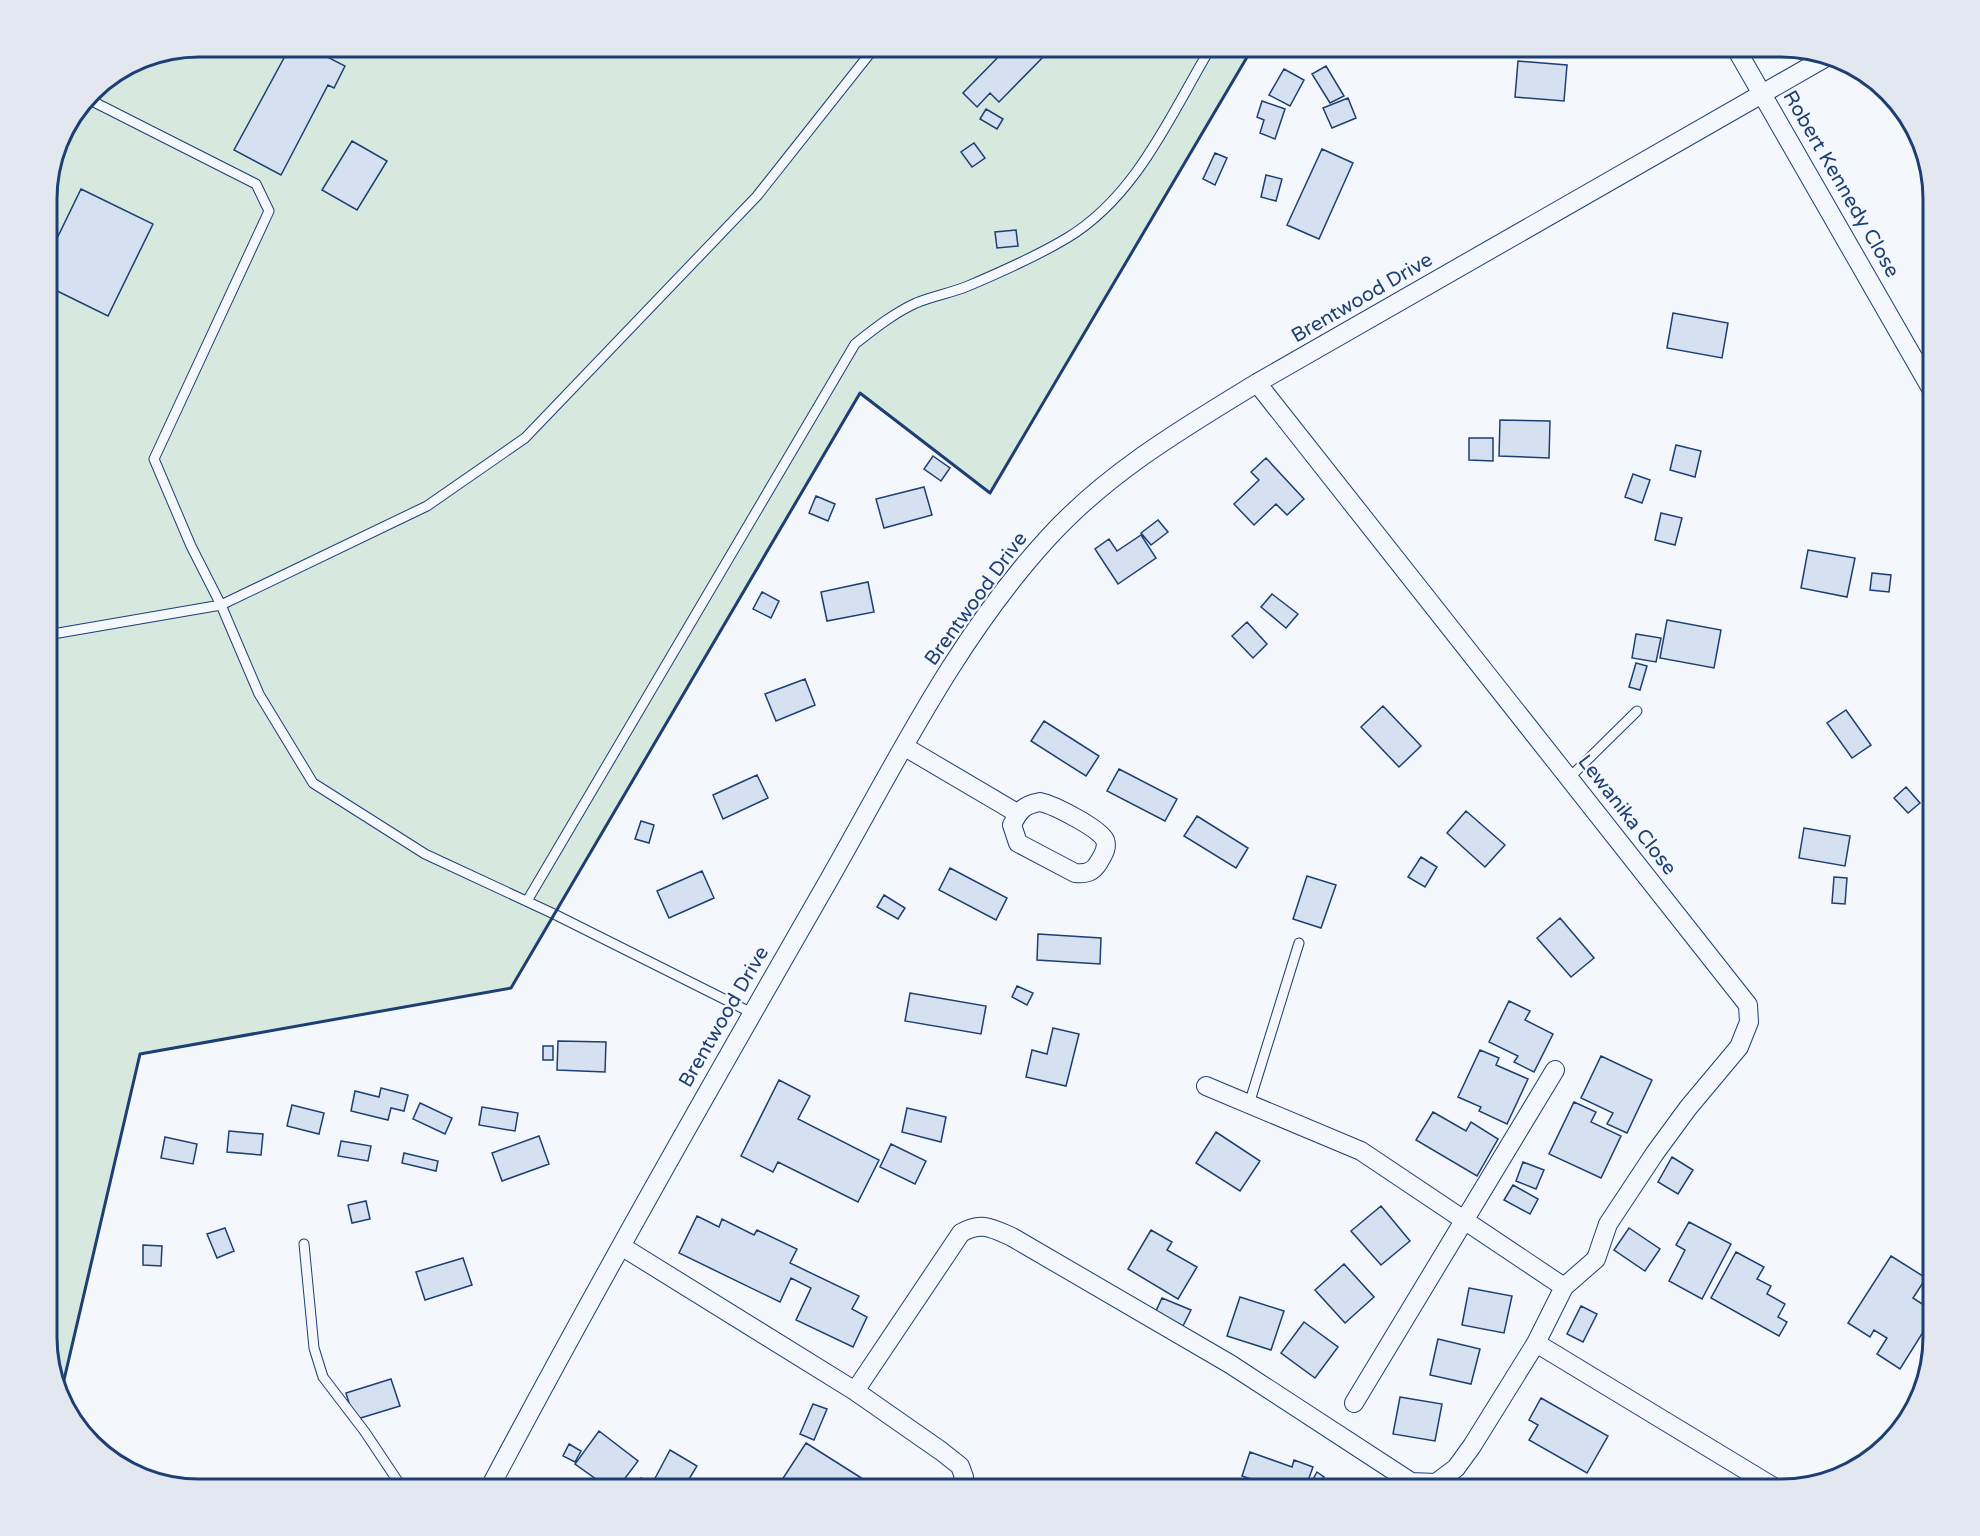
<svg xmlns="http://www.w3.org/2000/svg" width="1980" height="1536" font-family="'Varela Round',sans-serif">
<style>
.green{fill:#d7e8df;stroke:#687fa3;stroke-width:1.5}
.building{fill:#d5e0f0;stroke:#1d3f73;stroke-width:1.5}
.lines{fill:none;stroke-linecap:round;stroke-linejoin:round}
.lane-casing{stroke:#1d3f73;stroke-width:11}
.street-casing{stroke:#1d3f73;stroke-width:20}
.lane{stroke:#f4f7fb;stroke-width:9}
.street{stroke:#f4f7fb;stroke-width:18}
.wall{stroke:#1d3f73;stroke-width:3}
.labels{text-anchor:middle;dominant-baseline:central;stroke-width:4.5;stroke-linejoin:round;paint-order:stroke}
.street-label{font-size:20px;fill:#1d3f73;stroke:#f4f7fb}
.rim{fill:none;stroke:#1d3f73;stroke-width:3}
</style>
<rect width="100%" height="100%" fill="#f4f7fb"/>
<!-- green -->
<path class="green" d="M199 47H1253L990 493 860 394 511 988 140 1054 60 1397 47 1346V189L62 131 98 85 141 58Z"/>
<!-- building -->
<path class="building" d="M290 47H308L345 66 334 88 328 85 281 175 234 150Z
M1008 47H1038L1046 54 999 102 990 93 977 107 963 93Z
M1518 61 1567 65 1564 101 1515 97Z
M1326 66 1344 96 1330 103 1312 74Z
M1284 69 1304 80 1290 106 1269 95Z
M1348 98 1356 118 1332 128 1323 108Z
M1262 101 1285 109 1275 139 1260 133 1264 120 1257 117Z
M986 109 1003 119 997 129 980 119Z
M352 141 387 161 357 210 322 190Z
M974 143 985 158 972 167 961 152Z
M1322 149 1353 163 1319 239 1287 225Z
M1215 153 1227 158 1215 185 1203 179Z
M1266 175 1282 179 1276 201 1261 197Z
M81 189 153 224 108 316 47 286V259Z
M1016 230 1018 246 997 248 995 232Z
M1673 313 1728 323 1722 358 1667 348Z
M1500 420 1550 421 1549 458 1499 456Z
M1469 438H1493V461L1469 460Z
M1676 445 1701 451 1695 477 1670 470Z
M933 456 950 468 941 481 924 469Z
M1266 458 1304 499 1287 515 1276 504 1254 525 1234 504 1259 480 1251 472Z
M1633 474 1650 480 1642 503 1625 497Z
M924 487 932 515 884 528 876 499Z
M816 496 835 504 828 521 809 513Z
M1661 513 1682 518 1675 545 1655 540Z
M1158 520 1168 532 1151 545 1141 533Z
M1141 535 1156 558 1118 584 1095 549 1109 539 1117 551Z
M1808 550 1855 558 1847 597 1801 588Z
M1872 573 1891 575 1889 592 1870 590Z
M868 582 874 612 827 621 821 592Z
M762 592 779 601 771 618 753 609Z
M1272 594 1298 614 1286 628 1261 607Z
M1667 620 1721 630 1714 668 1660 658Z
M1247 622 1267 644 1253 658 1232 636Z
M1636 634 1661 638 1656 662 1632 658Z
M1636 663 1647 666 1640 690 1629 687Z
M805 679 815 705 776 721 765 694Z
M1383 706 1421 746 1399 767 1361 727Z
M1846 710 1871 745 1852 758 1827 723Z
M1044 721 1099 756 1086 776 1031 741Z
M1119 769 1177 799 1165 821 1107 791Z
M757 775 768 798 723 819 713 795Z
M1906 787 1920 803 1908 813 1894 798Z
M1466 811 1505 845 1485 867 1447 833Z
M1197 816 1248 848 1236 868 1184 836Z
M641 821 654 825 649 843 635 839Z
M1804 828 1850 836 1845 866 1799 858Z
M1421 857 1437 867 1425 887 1408 877Z
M950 868 1007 898 996 920 939 890Z
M702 871 714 898 669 918 657 891Z
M1307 876 1336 885 1321 928 1293 919Z
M1834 877 1847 878 1845 904 1832 903Z
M884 895 905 908 898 919 877 907Z
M1560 918 1594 958 1571 977 1537 938Z
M1038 934 1101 938 1100 964 1037 960Z
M1017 986 1033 993 1027 1005 1012 997Z
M910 993 986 1006 981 1034 905 1021Z
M1509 1001 1530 1011 1525 1020 1553 1034 1534 1072 1514 1062 1518 1056 1489 1042Z
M1053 1028 1079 1034 1066 1086 1026 1077 1032 1050 1047 1054Z
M558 1041 606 1042 605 1072 557 1070Z
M543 1046H553V1060H543Z
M1480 1050 1499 1058 1496 1065 1528 1079 1507 1124 1479 1111 1481 1107 1458 1097Z
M1601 1056 1652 1080 1627 1133 1607 1124 1613 1113 1581 1098Z
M779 1080 810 1096 798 1119 879 1160 858 1202 778 1162 773 1172 741 1156Z
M381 1088 408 1095 404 1111 391 1108 388 1120 351 1111 355 1091 379 1097Z
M1574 1102 1596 1112 1591 1122 1621 1136 1601 1178 1549 1154Z
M420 1103 452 1118 445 1134 413 1119Z
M292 1105 324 1113 319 1134 287 1126Z
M482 1107 518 1113 515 1131 479 1125Z
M907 1108 946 1117 941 1142 902 1132Z
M1433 1112 1466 1131 1471 1122 1498 1139 1477 1176 1416 1140Z
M229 1131 263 1134 261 1155 227 1152Z
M1216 1132 1260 1161 1240 1191 1196 1163Z
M539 1136 549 1164 502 1181 492 1153Z
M165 1137 197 1144 193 1164 161 1158Z
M341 1141 371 1146 368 1161 338 1156Z
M891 1144 926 1161 915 1184 880 1167Z
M404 1153 438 1161 436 1171 402 1163Z
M1672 1157 1693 1170 1678 1194 1658 1182Z
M1523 1162 1544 1170 1536 1189 1516 1181Z
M1513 1185 1538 1199 1530 1214 1504 1200Z
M366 1201 370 1219 352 1223 348 1205Z
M1381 1206 1410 1241 1381 1265 1351 1231Z
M697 1216 719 1227 722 1219 754 1235 757 1230 797 1249 790 1263 859 1296 852 1309 867 1317 853 1347 796 1320 811 1288 791 1278 780 1302 679 1253Z
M1689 1222 1731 1244 1702 1299 1669 1281 1685 1250 1676 1245Z
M225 1228 234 1251 217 1258 207 1234Z
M1629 1228 1660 1249 1645 1271 1614 1250Z
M1151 1230 1172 1242 1167 1250 1197 1267 1178 1299 1128 1269Z
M143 1245 162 1246 161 1266 143 1265Z
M1736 1252 1764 1267 1757 1279 1771 1286 1767 1294 1785 1304 1778 1317 1787 1322 1779 1336 1711 1298Z
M1891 1256 1926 1278 1913 1298 1933 1311V1339L1923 1332 1900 1369 1877 1354 1887 1338 1874 1330 1870 1337 1848 1323Z
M463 1258 472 1285 425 1300 416 1272Z
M1344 1264 1374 1297 1345 1323 1315 1290Z
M1469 1288 1512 1296 1504 1333 1462 1325Z
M1240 1297 1284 1311 1271 1350 1227 1336Z
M1162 1298 1191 1310 1183 1326 1155 1313Z
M1581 1306 1597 1314 1583 1342 1567 1334Z
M1304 1322 1338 1347 1315 1378 1281 1353Z
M1438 1339 1480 1349 1471 1384 1430 1375Z
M391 1379 400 1406 354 1420 346 1393Z
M1400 1397 1442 1404 1435 1441 1393 1434Z
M1541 1398 1608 1436 1587 1473 1529 1440 1538 1425 1529 1420Z
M813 1404 827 1409 814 1440 800 1434Z
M599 1431 638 1461 617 1489H610L575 1464Z
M806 1443 874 1486 871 1489H776Z
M569 1444 581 1451 575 1462 563 1456Z
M670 1450 697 1466 683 1489H634L641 1478 652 1484Z
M1250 1452 1292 1467 1294 1460 1313 1467 1305 1489H1281L1242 1476Z
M1317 1472 1324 1477 1315 1489 1309 1486Z"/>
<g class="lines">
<!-- lane casing -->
<g class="lane-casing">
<path id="lane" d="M967 47 969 49
M47 635 221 605 191 546 154 459 269 211 256 184 88 99
M1569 778 1637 711
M527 901 855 344C874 329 894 313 916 303 933 296 951 293 968 286 1001 272 1037 256 1067 238 1137 196 1171 114 1211 47
M752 1013 554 914 425 854 313 783 259 694 221 605 427 506 525 438 757 196 875 47
M1249 1104 1299 943
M304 1244 314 1348 323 1377 365 1432 403 1489"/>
</g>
<!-- street casing -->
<g class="street-casing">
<path id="street" d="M1735 47 1933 392
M905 747 1017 813
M1040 802C1054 805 1099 828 1105 840 1108 848 1103 855 1099 862 1093 872 1087 874 1075 873L1018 843 1012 825C1019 810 1024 805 1040 802Z
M1206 1086 1361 1151 1564 1287
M621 1246 855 1391 941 1451 960 1466 964 1477 960 1489
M1536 1343 1777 1489
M855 1391 961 1233C981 1221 992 1228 1012 1237L1230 1364 1411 1482 1436 1483 1456 1468 1472 1446 1536 1343 1564 1287 1596 1259 1608 1224 1655 1153 1688 1108 1739 1047 1749 1022 1748 1005 1257 383
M1354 1403 1555 1070
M489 1489C598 1283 714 1080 830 878 896 762 957 637 1048 538 1107 473 1183 428 1257 383L1830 55"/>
</g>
<!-- lane -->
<use href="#lane" class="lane"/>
<!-- street -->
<use href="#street" class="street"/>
<!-- wall -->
<path class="wall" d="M60 1397 140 1054 511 988 860 393 990 493 1253 47"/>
</g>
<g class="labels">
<!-- street labels -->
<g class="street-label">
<text transform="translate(1841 184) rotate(60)">Robert Kennedy Close</text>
<text transform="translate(1362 298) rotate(-30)">Brentwood Drive</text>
<text transform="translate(976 599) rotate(-54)">Brentwood Drive</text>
<text transform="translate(1627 815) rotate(52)">Lewanika Close</text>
<text transform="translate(724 1017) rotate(-60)">Brentwood Drive</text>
</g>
</g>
<!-- crop -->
<path d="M0 0H1980V1536H0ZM199 57H1781A142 142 0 0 1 1923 199V1337A142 142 0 0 1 1781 1479H199A142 142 0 0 1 57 1337V199A142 142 0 0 1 199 57Z" fill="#e3e8f0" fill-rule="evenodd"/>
<path class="rim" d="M199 57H1781A142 142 0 0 1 1923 199V1337A142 142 0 0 1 1781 1479H199A142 142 0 0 1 57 1337V199A142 142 0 0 1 199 57Z"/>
</svg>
